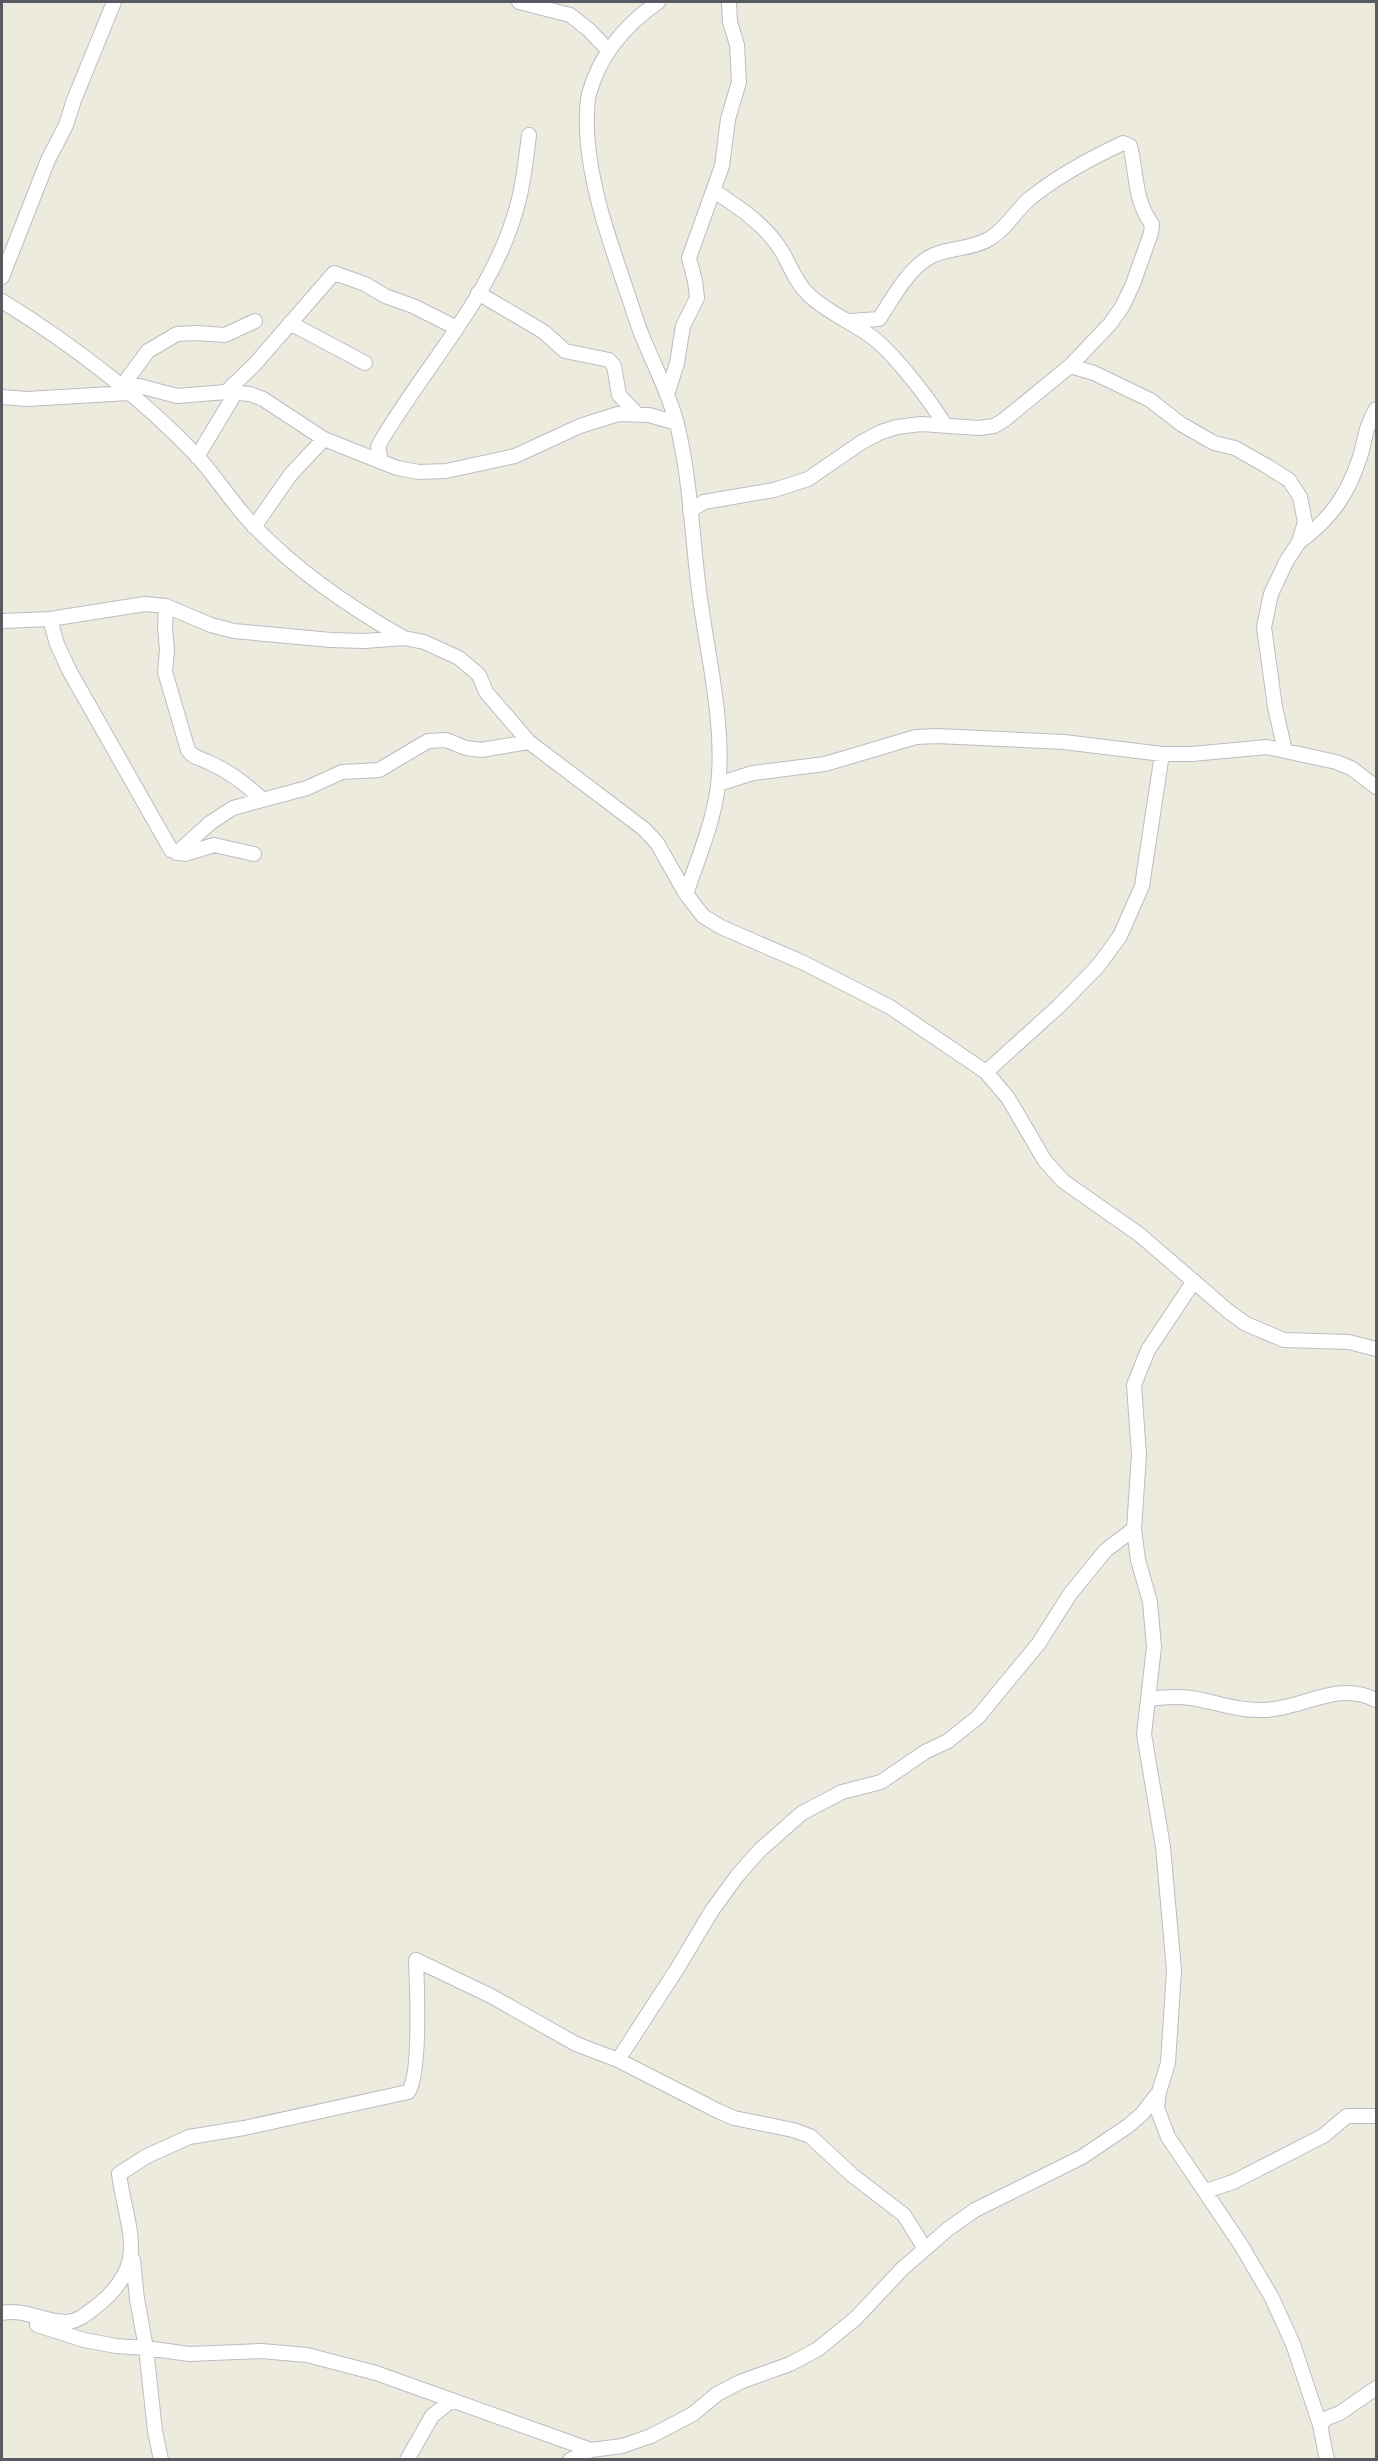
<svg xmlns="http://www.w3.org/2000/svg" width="1378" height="2461" font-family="Rubik,sans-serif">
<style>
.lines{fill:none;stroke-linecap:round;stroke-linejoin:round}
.minor-casing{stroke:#bbbdc4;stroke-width:16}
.minor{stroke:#fff;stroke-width:14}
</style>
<rect width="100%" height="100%" fill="#ecebde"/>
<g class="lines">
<!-- minor casing -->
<g class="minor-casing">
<path id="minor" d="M519 2 570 15 589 30 608 50
M658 2C625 25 600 54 589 94 586 106 587 119 587 132 590 187 609 239 627 292 633 309 638 328 646 345 657 371 670 397 677 424 691 481 692 540 700 598 708 658 725 725 718 786 713 824 698 858 686 894
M714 191C738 207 763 223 779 247 789 262 795 282 808 294 827 313 855 323 876 340 899 360 929 399 945 425
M2 277 48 160 66 125 74 100 114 2
M478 293 544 332 565 351 609 360 614 366 619 395 636 413
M2 301C73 345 139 395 197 456 218 479 233 505 255 527 297 571 351 608 404 638
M290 323 365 363
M1070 366 1094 373 1150 400 1181 424 1214 443 1235 448 1265 465 1289 480 1300 497 1305 522 1299 542 1286 562 1271 594 1264 627 1275 707 1285 751
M124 382 177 396 226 392 250 394 263 399 324 439 397 468 419 472 446 471 515 456 580 426 618 414 649 415 677 423
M122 386 148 351 177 334 196 333 225 335 255 321
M226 392 255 364 334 273 365 284 385 296 413 306 457 328
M667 395 677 363 683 326 697 298 695 281 689 258 722 166 728 119 739 82 737 45 730 22 729 2
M2 397 27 399 129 393
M197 457 236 392
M381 461 378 447 381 441C427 363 495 293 518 203 524 181 526 158 529 135
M690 511 704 502 774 490 808 479 862 442 881 432 897 427 921 424 979 428 994 426 1004 420 1070 366 1110 324 1122 307 1133 284 1151 233 1152 224C1134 201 1137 173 1130 146L1123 143C1091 158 1056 177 1028 200 1014 213 1006 229 989 239 971 250 943 248 928 258 906 272 893 298 879 319L850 321
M254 527 291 474 324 439
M1299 542C1331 519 1348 494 1360 457 1366 437 1365 428 1376 409
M166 606 165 627 167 650 165 672 188 750C193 758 200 758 208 762 229 771 246 784 263 800
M50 619 57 644 69 670 171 850 185 854 214 845 254 854
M2 621 50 619 145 604 166 606 211 625 234 631 331 640 364 641 404 638 424 642 459 658 479 675 486 692 529 742 644 829 657 843 686 894 703 916 721 927 804 963 890 1007 986 1072 1008 1098 1045 1161 1063 1181 1140 1235 1228 1311 1246 1324 1284 1340 1349 1342 1376 1349
M718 784 753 773 825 764 916 737 937 736 1064 742 1162 754H1192L1267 747 1336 762 1351 768 1376 787
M177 853 210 823 233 808 307 788 342 772 379 770 428 741 446 740 466 748 481 750 529 742
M986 1072 1059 1006 1098 966 1120 936 1142 886 1162 754
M1149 1699C1163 1697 1177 1696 1191 1698 1216 1702 1238 1711 1264 1710 1303 1709 1337 1680 1376 1700
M618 2060 677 1969 711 1912 737 1876 760 1850 802 1813 842 1792 881 1782 925 1752 948 1741 978 1717 1039 1643 1070 1594 1106 1550 1134 1529
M1159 2092 1157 2108 1168 2137 1241 2245 1272 2298 1293 2344 1320 2425 1327 2460
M1206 2191 1233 2182 1323 2136 1347 2116H1376
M133 2260 137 2299 146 2348 155 2431 161 2460
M2 2313C24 2308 43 2322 66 2322 78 2322 89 2312 98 2305 150 2263 127 2231 119 2174L147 2156 189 2137 244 2128 408 2092C421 2077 417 1984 416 1960L491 1996 576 2044 618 2060 718 2111 734 2118 793 2130 810 2136 852 2175 904 2215 924 2247
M37 2325 84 2340 116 2346 146 2348 189 2354 261 2351 307 2355 376 2373 591 2450
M1320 2425 1327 2418 1340 2413 1376 2388
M407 2460 432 2416 452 2400
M570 2460 591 2450 622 2446 651 2436 693 2414 717 2394 740 2382 790 2364 818 2349 856 2318 902 2269 948 2229 975 2210 1082 2157 1128 2126 1142 2114 1159 2092 1168 2063 1174 1970 1163 1847 1144 1734 1154 1647 1150 1602 1138 1560 1134 1529 1139 1455 1134 1385 1148 1350 1194 1281"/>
</g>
<!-- minor -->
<use href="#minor" class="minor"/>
</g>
<!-- border -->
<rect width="1378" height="2461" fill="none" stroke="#575a61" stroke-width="6"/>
</svg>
